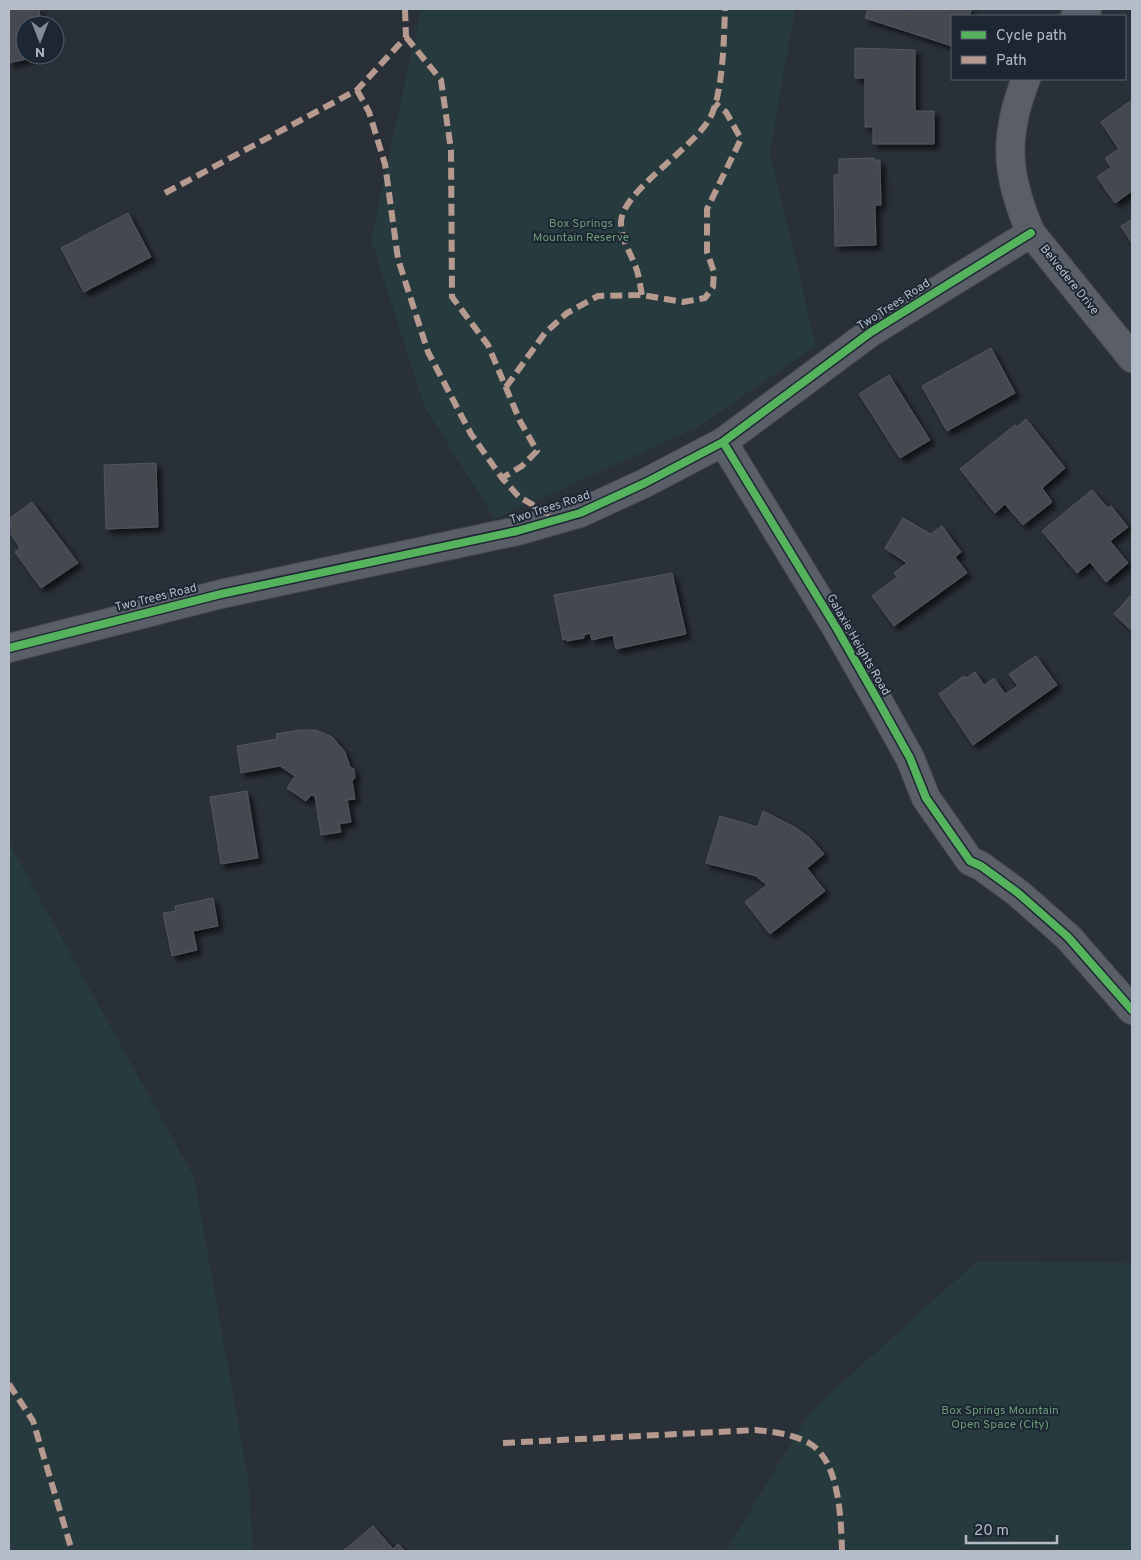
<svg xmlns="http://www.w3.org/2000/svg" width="1141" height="1560" font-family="Overpass,sans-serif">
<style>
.green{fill:#273a3e}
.building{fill:#444950;stroke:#52575f;filter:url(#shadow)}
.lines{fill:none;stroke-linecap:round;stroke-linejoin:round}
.minor-casing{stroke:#484c53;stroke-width:30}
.minor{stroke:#5a5e66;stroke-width:28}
.quiet{stroke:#b69a8f;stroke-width:6;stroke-dasharray:12 6;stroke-linecap:butt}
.cycleway-casing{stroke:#1d2633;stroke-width:11}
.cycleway{stroke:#56b35d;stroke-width:8}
.labels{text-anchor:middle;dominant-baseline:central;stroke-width:4;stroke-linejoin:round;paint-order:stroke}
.park-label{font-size:12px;fill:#6b9a76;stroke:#1d2633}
.street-label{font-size:12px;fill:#b4bcc9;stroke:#1d2633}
</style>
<defs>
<filter id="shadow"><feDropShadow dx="4.5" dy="4.5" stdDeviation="2.5" flood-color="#0009"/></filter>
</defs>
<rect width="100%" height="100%" fill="#2a3038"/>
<!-- green -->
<path class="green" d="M421 9H795L770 152 816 346 696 428 495 519 424 406 371 239Z
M9 843 194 1177 248 1478 253 1551H9Z
M977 1261 1132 1263V1551H726L810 1412Z"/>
<!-- building -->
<path class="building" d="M9 9H39L41 25H25V55H44L9 63Z
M868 9H902L911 12 912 9H972L969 16H952V46L865 18Z
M855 48 915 50V111H934V144H873V127H865V78H855Z
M1132 100V191L1115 203 1097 177 1111 167 1105 158 1119 149 1101 122Z
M874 158V160H880L881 205H875L876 245 835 246 834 175 839 174V159Z
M128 213 151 257 84 292 61 248Z
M1132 219V243L1121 226Z
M991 348 1015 393 947 431 922 386Z
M889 375 930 440 900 458 859 394Z
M1026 419 1065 468 1042 488 1052 502 1023 525 1005 504 995 513 960 469 1015 425 1017 427Z
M156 463 158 527 106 529 104 465Z
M1092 490 1108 508 1111 506 1128 527 1110 541 1128 563 1106 582 1090 562 1077 573 1042 531Z
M32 502 78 563 41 588 15 552 20 548 9 531V524L12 522 9 519Z
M903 518 931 534 942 526 961 552 955 557 967 573 894 626 872 596 897 577 894 573 907 563 885 548Z
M672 573 686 634 616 649 613 635 592 640 590 633 584 635V638L567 641 566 639 563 640 554 595Z
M1132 594V631L1114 614Z
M1036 656 1057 685 973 745 939 694 964 676 966 678 975 672 984 685 994 678 1005 694 1018 686 1009 674Z
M300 730H316L332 737 345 752 350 767 354 769 355 778 352 781 355 799 347 800 351 822 339 824 341 832 321 835 315 796 311 795 306 801 287 788 295 776 280 766 241 773 237 746 277 739 276 734Z
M247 791 258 858 221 864 210 797Z
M763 811 796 828 810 838 824 854 807 868 825 891 770 934 745 902 767 885 756 876 706 863 720 816 758 827Z
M213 898 218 926 193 931 197 950 172 956 163 913 176 911 175 906Z
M373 1526 393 1549 398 1544 405 1551H343Z"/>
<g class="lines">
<!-- minor casing -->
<g class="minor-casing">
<path id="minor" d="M1075 16 1087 9
M1026 79C1003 137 1006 176 1031 233L1132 358
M723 442 837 629 881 706 910 758 926 798 970 861 981 866 1018 893 1068 937 1132 1010
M9 648 221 594 517 531 580 513 645 483 723 442 871 332 1031 233"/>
</g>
<!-- minor -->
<use href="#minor" class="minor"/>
<!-- quiet -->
<path class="quiet" d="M406 37 441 80 451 150 452 297 488 345 520 421 537 451 522 466 502 478
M357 90 369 112 385 164 398 259 428 352 471 434 502 478 519 497 558 519
M165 193 357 90 406 37 405 9
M642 295C640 286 639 274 635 265 629 250 621 239 621 222 622 191 693 149 710 118 723 94 724 38 725 9
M506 387 545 333 567 313 598 296 642 295 683 302 705 298 713 287 714 272 707 252V209L741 139 726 112 715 103
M9 1384 33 1421 72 1551
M503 1443 756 1430C774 1432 792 1434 809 1443 840 1461 841 1520 842 1551"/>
<!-- cycleway casing -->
<g class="cycleway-casing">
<path id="cycleway" d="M723 442 837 629 881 706 910 758 926 798 970 861 981 866 1018 893 1068 937 1132 1010
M9 648 221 594 517 531 580 513 645 483 723 442 871 332 1031 233"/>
</g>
<!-- cycleway -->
<use href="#cycleway" class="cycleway"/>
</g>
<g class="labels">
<!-- park labels -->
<g class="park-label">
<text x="581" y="224">Box Springs<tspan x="581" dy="14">Mountain Reserve</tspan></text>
<text x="1000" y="1411">Box Springs Mountain<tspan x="1000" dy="14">Open Space (City)</tspan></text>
</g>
<!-- street labels -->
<g class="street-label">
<text transform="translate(1069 280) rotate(51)">Belvedere Drive</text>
<text transform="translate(894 305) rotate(-33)">Two Trees Road</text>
<text transform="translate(550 508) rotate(-18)">Two Trees Road</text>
<text transform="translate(156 598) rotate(-14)">Two Trees Road</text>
<text transform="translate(858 645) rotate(60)">Galaxie Heights Road</text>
</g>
</g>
<!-- border -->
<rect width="1141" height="1560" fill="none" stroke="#b4bcc9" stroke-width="20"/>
<!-- legend -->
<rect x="951" y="15" width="175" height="65" fill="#1d2633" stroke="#59626f"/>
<rect x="961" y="31" width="25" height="8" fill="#56b35d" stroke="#59626f"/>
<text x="996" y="40" font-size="15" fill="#b4bcc9">Cycle path</text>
<rect x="961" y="56" width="25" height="8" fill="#b69a8f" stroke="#59626f"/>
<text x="996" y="65" font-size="15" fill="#b4bcc9">Path</text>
<!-- north arrow -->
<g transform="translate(40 40) rotate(180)"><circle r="24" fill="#1d2633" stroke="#59626f"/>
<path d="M0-4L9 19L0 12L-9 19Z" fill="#848b96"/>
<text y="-8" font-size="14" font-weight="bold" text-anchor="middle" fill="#b4bcc9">N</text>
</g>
<!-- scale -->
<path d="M966 1535v8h91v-8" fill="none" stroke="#b4bcc9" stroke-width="2.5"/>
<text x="974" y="1535" font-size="15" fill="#b4bcc9" stroke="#1d2633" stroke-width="4" paint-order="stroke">20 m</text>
</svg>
